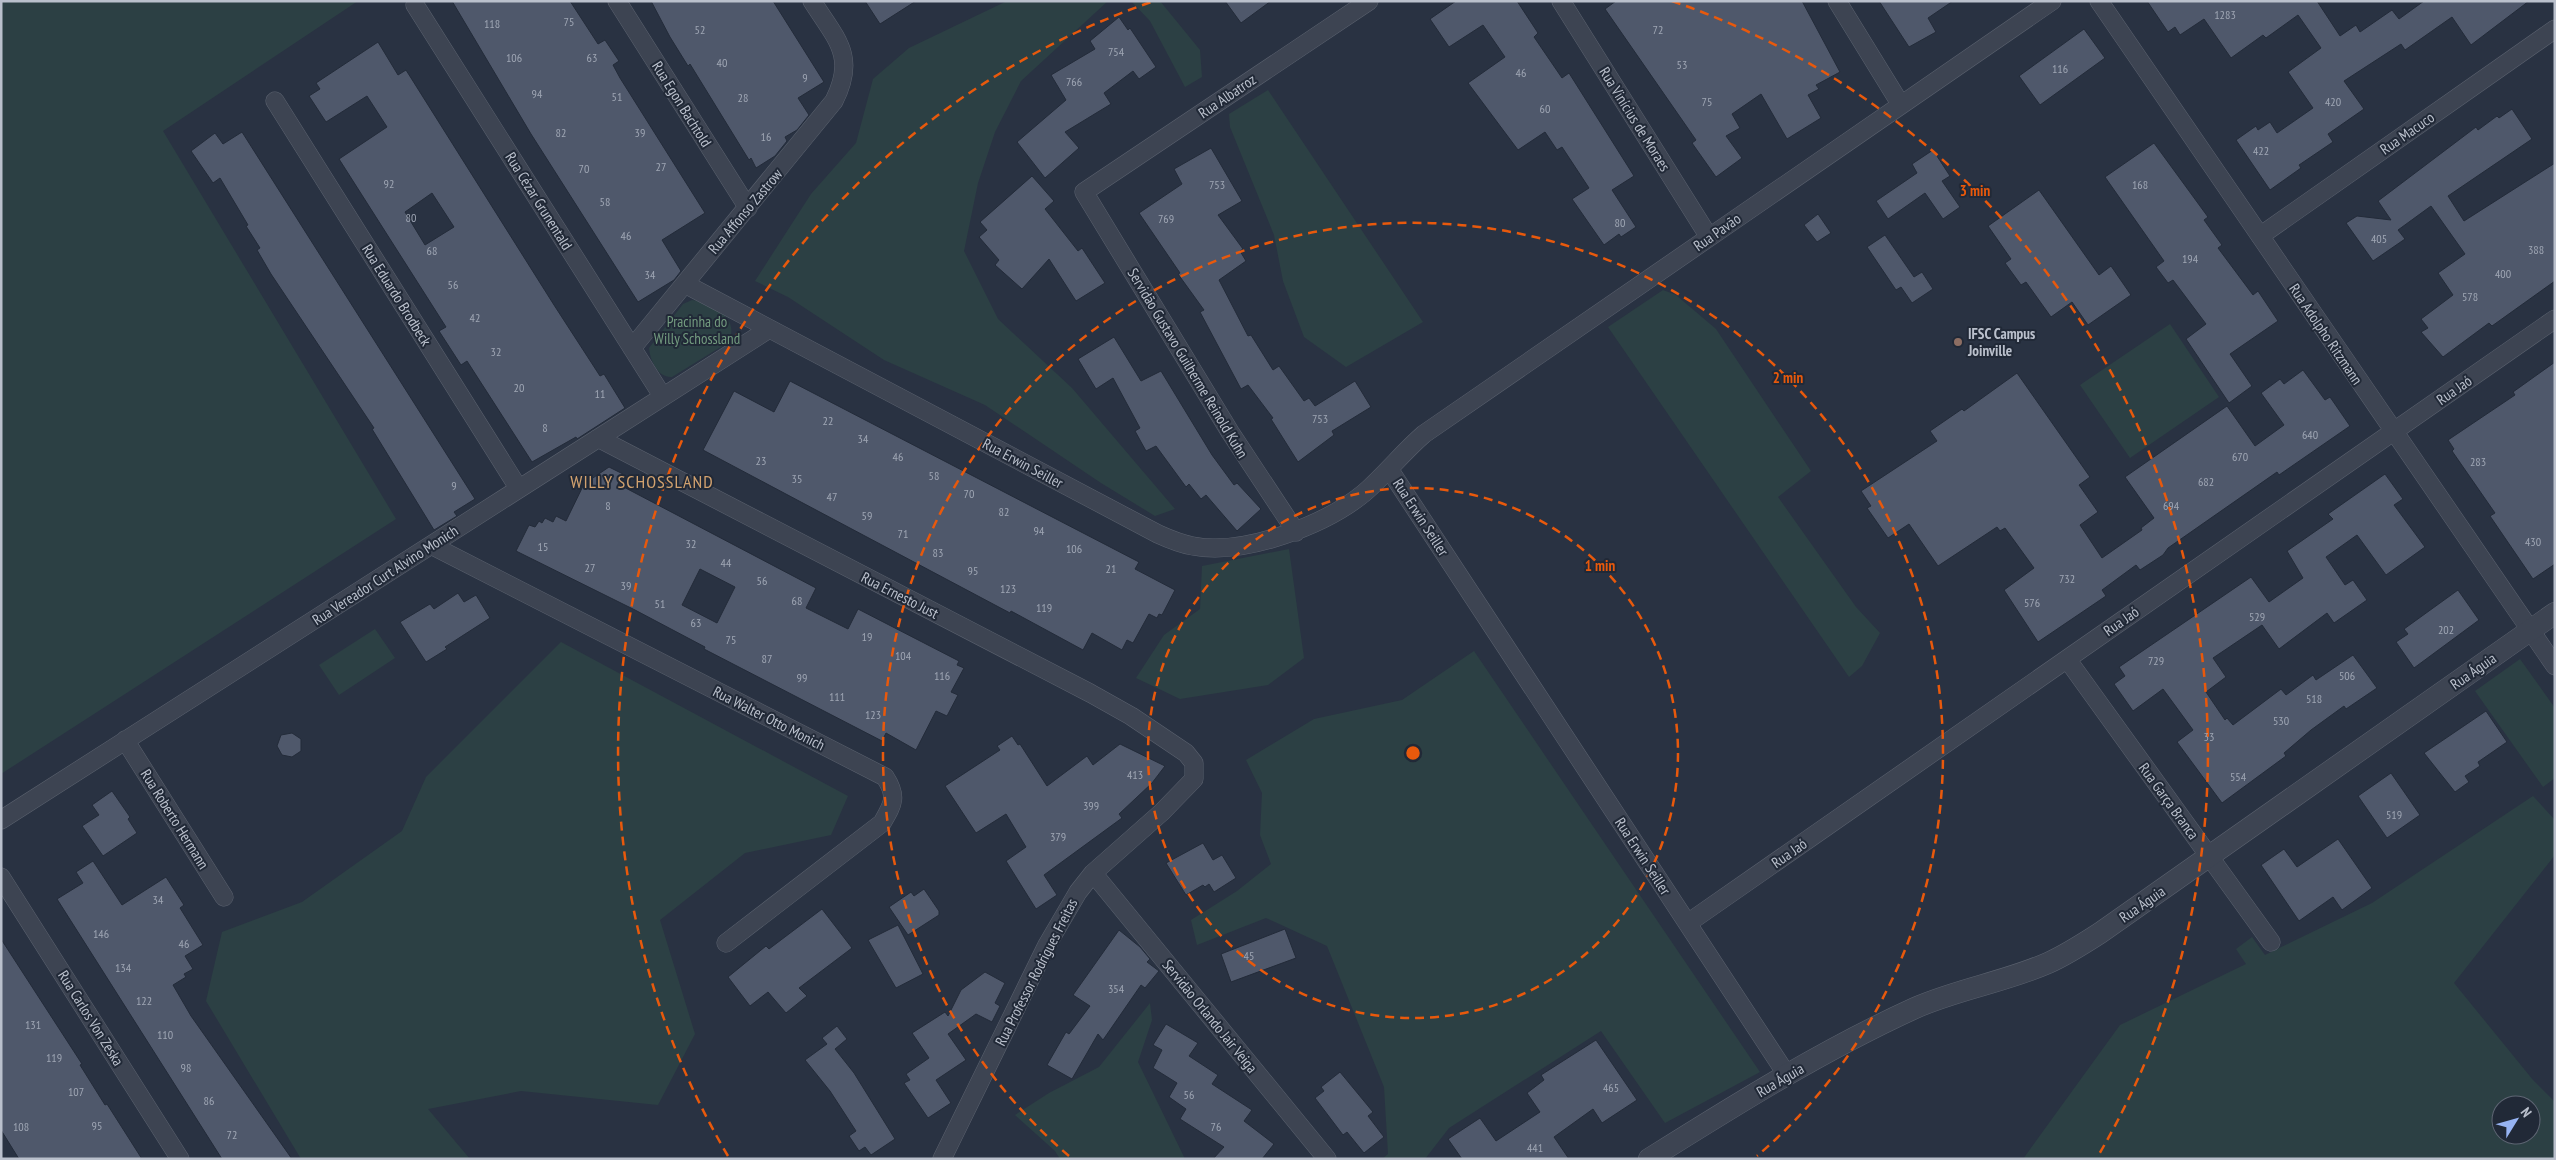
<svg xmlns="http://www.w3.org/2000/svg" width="2556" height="1160" font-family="'PT Sans Narrow',sans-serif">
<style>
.green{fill:#2c4044;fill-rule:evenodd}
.building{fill:#4f586b;stroke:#232b39;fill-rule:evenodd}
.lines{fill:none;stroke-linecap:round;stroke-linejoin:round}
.minor-casing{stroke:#5b626f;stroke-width:19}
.tertiary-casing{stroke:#5b626f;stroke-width:22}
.minor{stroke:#3d4452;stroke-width:18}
.tertiary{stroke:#3d4452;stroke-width:21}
.ring{fill:none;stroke:#e8590c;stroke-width:2.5;stroke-dasharray:9 6}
.education-dot{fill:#8d6e63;stroke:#212937;stroke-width:2}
.labels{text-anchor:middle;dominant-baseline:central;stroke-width:4;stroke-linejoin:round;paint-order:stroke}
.number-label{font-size:12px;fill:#9fa6b4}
.street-label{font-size:15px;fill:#bac0cc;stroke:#212937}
.park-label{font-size:15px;fill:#739b7f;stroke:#212937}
.poi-label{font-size:15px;font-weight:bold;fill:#bac0cc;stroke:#212937;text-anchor:start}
.quarter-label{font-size:18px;letter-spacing:1px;fill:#d2a26f;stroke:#212937}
.centre{fill:#e8590c;stroke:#212937;stroke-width:2.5}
.ring-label{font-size:15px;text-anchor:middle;font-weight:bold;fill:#e8590c;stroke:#212937;stroke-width:4;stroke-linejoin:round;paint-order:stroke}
</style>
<rect width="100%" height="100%" fill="#293242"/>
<!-- green -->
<path class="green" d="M1 1H358L163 131 396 519 1 774Z
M1007 1H1108L1021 81 995 132 978 183 964 251 998 319 1072 388 1175 509 1155 516 1101 483 985 405 884 360 788 297 755 281 811 194 856 143 873 79 909 48Z
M1131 1H1160L1200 50 1202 77 1185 87 1150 21Z
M1268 90 1423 322 1346 367 1304 337 1283 281 1274 235 1230 127 1229 114Z
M1663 290 1676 295 1716 329 1811 471 1778 497 1856 607 1880 633 1862 666 1849 677 1608 327Z
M692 300C712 303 743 320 727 343L672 377C658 378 650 360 649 348L683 304Z
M2170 324 2219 397 2130 458 2080 385Z
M1289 549 1304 658 1268 685 1180 699 1136 678 1164 635 1200 609 1202 566Z
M375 629 395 658 339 695 319 665Z
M561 642 848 796 831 835 745 853 660 920 695 1034 658 1105 521 1091 428 1109 470 1159H301L206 1001 222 932 302 902 402 831 426 777Z
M1474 651 1760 1072 1665 1123 1601 1031 1449 1128 1425 1159H1382L1388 1154 1384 1087 1327 946 1266 918 1197 945 1191 920 1237 891 1271 864 1260 835 1262 793 1246 760 1314 719 1402 700Z
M2520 659 2555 708V778L2543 787 2475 691Z
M2533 796 2555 820V855L2454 983 2533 1080 2555 1102V1159H2023L2120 1025 2246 964 2236 949 2252 937 2265 955 2372 903ZM2501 1105H2531V1135H2501Z
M1150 1003 1152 1020 1138 1062 1185 1159H1060L1055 1151 1015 1115 1049 1093 1099 1067Z"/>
<!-- building -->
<path class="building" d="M452 1H570L598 44 605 40 619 61 613 65 620 78 705 213 662 240 681 271 674 280 638 302 531 134Z
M651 1H773L824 82 798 98 809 115 797 130 785 137 787 141 775 156 756 168 751 158 749 160 690 64 688 66 670 37Z
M865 1H916L880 24Z
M1225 1H1271L1241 23Z
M1456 1H1517L1538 33 1534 37 1562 78 1569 73 1634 176 1612 190 1636 227 1621 237 1619 234 1604 245 1572 199 1589 188 1562 147 1557 150 1545 132 1518 150 1468 83 1505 57 1483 25 1449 47 1430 19Z
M1616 1H1802L1840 72 1816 85 1819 89 1808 95 1821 118 1787 139 1761 94 1732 114 1740 128 1726 136 1742 158 1716 177 1692 143 1696 140 1605 9Z
M1879 1H1953L1928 18 1936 32 1909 47Z
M2147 1H2317L2340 36 2356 25 2360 32 2392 10 2399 19 2424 1H2529L2471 45 2452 17 2405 50 2401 44 2344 81 2364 109 2328 134 2333 142 2299 165 2301 168 2270 190 2236 140 2256 126 2258 130 2270 122 2277 133 2313 108 2288 72 2321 48 2298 15 2266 38 2263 35 2231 58 2204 19 2180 35 2175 27 2168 32Z
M1119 17 1128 30 1130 28 1156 67 1139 79 1133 71 1104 93 1111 104 1065 132 1079 148 1045 178 1017 142 1066 100 1051 75 1095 49 1090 41Z
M2084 29 2105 58 2040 105 2019 76Z
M378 42 398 75 406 70 554 305 600 376 604 374 625 408 577 439 576 437 532 462 467 361 461 365 439 331 446 327 339 159 387 127 367 96 326 122 309 96 320 89 316 83ZM432 193 454 227 425 245 405 212Z
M2512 109 2532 139 2448 196 2464 221 2555 163V281L2492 326 2489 323 2443 357 2421 332 2428 328 2421 319 2453 295 2438 273 2465 254 2431 206 2398 230 2405 239 2373 261 2346 223 2357 216 2391 220 2378 201 2476 127 2478 130 2497 116 2499 118Z
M242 132 475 499 454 512 457 516 434 530 372 429 374 428 271 274 257 250 260 248 246 226 248 225 220 178 213 183 191 151 215 133 223 144Z
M2154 143 2208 217 2204 220 2222 245 2218 248 2253 295 2258 291 2278 321 2230 354 2252 386 2229 403 2186 339 2206 324 2173 280 2168 283 2156 267 2164 261 2105 177Z
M1211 148 1242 201 1218 215 1243 249 1240 251 1246 261 1219 280 1248 336 1251 335 1273 370 1279 366 1304 401 1309 398 1315 406 1355 381 1371 407 1332 431 1334 435 1298 462 1271 419 1273 418 1248 385 1241 389 1200 312 1204 310 1178 274 1180 273 1139 213 1182 184 1174 169Z
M1933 150 1950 176 1942 181 1960 207 1943 219 1925 193 1888 219 1876 201 1917 173 1912 164Z
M1032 176 1054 201 1045 209 1078 251 1082 248 1105 283 1076 301 1049 259 1022 289 995 265 999 260 979 237 987 230 980 222Z
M2039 190 2099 275 2111 266 2131 295 2088 325 2072 302 2051 317 2026 282 2021 285 2005 263 2011 259 1988 226Z
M1818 214 1831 233 1817 242 1804 225Z
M1885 235 1914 277 1922 272 1933 289 1912 303 1901 287 1896 290 1867 247Z
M1114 337 1141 381 1161 371 1212 455 1234 485 1237 483 1261 509 1237 531 1206 495 1201 499 1189 484 1186 487 1156 446 1146 451 1135 431 1140 428 1113 378 1096 389 1078 359Z
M2555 362V564L2533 579 2490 516 2495 513 2452 451 2454 449 2448 440 2515 395 2513 392Z
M2303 370 2325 400 2330 397 2350 426 2279 475 2277 472 2168 548 2163 555 2140 570 2136 565 2102 590 2106 596 2038 642 2004 590 2034 568 2005 528 2000 531 1997 527 1938 566 1909 524 1888 538 1867 508 1871 506 1861 491 1937 441 1930 431 1962 409 1964 411 2017 373 2090 477 2079 485 2098 512 2080 525 2102 558 2142 530 2141 528 2154 518 2125 477 2227 406 2255 446 2284 425 2261 393 2280 379 2284 384Z
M790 381 1139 562 1135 569 1175 590 1162 615 1159 614 1157 618 1149 614 1133 643 1127 640 1122 650 1092 633 1083 650 1011 611 1010 613 703 450 734 391 774 412Z
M609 467 623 474 618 484 816 588 806 608 848 629 858 609 959 661 957 665 964 668 951 692 958 695 947 716 936 711 916 750 886 733 882 741 704 649 705 647 635 610 516 551 529 525 535 527 539 521 542 523 545 518 553 522 556 516 566 521 584 484ZM700 569 735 587 717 623 682 605Z
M2385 474 2403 499 2394 505 2425 547 2386 575 2357 535 2326 557 2345 585 2353 580 2367 600 2334 623 2327 613 2279 649 2262 625 2213 658 2226 677 2206 692 2225 720 2227 718 2233 725 2281 689 2286 695 2313 675 2316 680 2353 655 2377 688 2346 709 2344 706 2311 730 2284 753 2286 756 2222 803 2177 742 2193 730 2163 689 2133 711 2114 684 2125 676 2119 667 2251 577 2269 602 2303 578 2287 551 2333 519 2328 514Z
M2458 590 2479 620 2414 668 2396 642 2408 634 2404 629Z
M458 593 464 602 476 595 490 618 445 647 447 649 426 662 400 622 430 604 434 609Z
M2486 711 2507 742 2478 762 2480 766 2465 776 2469 782 2455 792 2424 753Z
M292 733 301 739V751L292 757 282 755 277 746 281 735Z
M1012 736 1018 745 1020 744 1047 786 1087 756 1093 765 1120 744 1165 766 1152 783 1119 814 1122 818 1044 875 1057 895 1036 909 1006 861 1026 847 1006 814 976 833 945 786 1000 750 997 746Z
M2391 773 2420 815 2387 838 2358 796Z
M112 791 130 817 128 819 137 833 103 856 82 826 99 815 92 805Z
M2338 839 2372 888 2342 910 2333 897 2299 921 2261 865 2284 849 2297 867Z
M1203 843 1213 860 1222 855 1236 878 1214 892 1209 884 1205 887 1203 885 1186 895 1166 863Z
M93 861 122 905 166 877 184 905 180 908 203 945 185 956 193 969 184 974 186 977 173 985 191 1016 292 1159H222L57 899 83 883 76 872Z
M924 889 939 911V915L908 935 889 907 911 892 914 896Z
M822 909 852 948 799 988 807 996 786 1013 768 992 750 1006 728 977 766 946 769 949Z
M898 925 923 974 896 988 868 940Z
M1285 929 1296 958 1231 982 1221 954Z
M1119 930 1140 947 1150 959 1147 962 1159 971 1145 988 1141 985 1103 1040 1098 1034 1072 1079 1047 1065 1066 1032 1069 1034 1090 1006 1073 995Z
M1 939 82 1064 80 1065 105 1105 107 1104 142 1159H19L1 1130Z
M985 972 1005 983 995 1003 1000 1006 992 1022 976 1014 948 1034 966 1060 936 1080 951 1103 928 1118 904 1083 910 1080 906 1074 929 1058 912 1033 945 1012 948 1016 961 990Z
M1166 1024 1198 1043 1189 1056 1218 1075 1212 1084 1252 1110 1244 1121 1274 1144 1262 1159H1213L1224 1147 1180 1119 1186 1109 1169 1097 1177 1083 1153 1068 1162 1050 1153 1045Z
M837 1026 847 1039 835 1049 854 1073 895 1139 871 1155 865 1147 859 1151 849 1136 856 1131 830 1091 805 1060 827 1044 822 1038Z
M1596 1040 1637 1100 1602 1123 1593 1109 1554 1137 1569 1159H1462L1448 1139 1480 1118 1496 1141 1540 1112 1527 1093 1544 1080 1541 1075Z
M1340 1072 1373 1112 1368 1116 1384 1137 1364 1153 1347 1132 1343 1135 1315 1098 1324 1091 1321 1087Z"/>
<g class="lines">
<!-- minor casing -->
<g class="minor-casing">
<path id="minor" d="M617 1 748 208
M1561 1 1709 237
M1837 1 1901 105
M2099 1 2555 666
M415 5 663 397
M275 101 519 489
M2260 236 2555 29
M685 284 1158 534C1169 539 1181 544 1193 546 1244 556 1325 525 1364 493 1385 475 1402 453 1424 434L2052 1
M632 348 834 101C857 56 836 39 812 1
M598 438 1090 693 1131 716 1186 753 1194 763V779L1162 812 1093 873 1078 892 1047 945 942 1159
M1389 469 1787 1075
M1296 532 1230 432 1084 192 1369 1
M431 545 885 777C898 797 893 804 882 823L726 943
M2067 659 2271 942
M125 740 224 897
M1 820 769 329
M1093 873 1327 1159
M1 877 180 1159
M1688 923 2555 319"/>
</g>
<!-- tertiary casing -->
<g class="tertiary-casing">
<path id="tertiary" d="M1649 1159C1735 1105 1823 1050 1915 1008 1958 989 2005 982 2048 963 2066 955 2083 944 2100 933L2555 613"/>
</g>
<!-- minor -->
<use href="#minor" class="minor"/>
<!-- tertiary -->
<use href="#tertiary" class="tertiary"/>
</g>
<!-- distance rings -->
<g class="ring">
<circle cx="1413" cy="753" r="265"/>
<path d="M1069 1156A530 530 0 1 1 1757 1156"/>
<path d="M728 1156A795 795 0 0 1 1154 1M1672 1A795 795 0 0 1 2098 1156"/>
</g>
<!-- markers -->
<circle class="education-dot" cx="1958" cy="342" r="5"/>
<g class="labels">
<!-- number labels -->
<g class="number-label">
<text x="2225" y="14">1283</text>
<text x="569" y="21">75</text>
<text x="492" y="23">118</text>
<text x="700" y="29">52</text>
<text x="1658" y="29">72</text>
<text x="1116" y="51">754</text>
<text x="514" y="57">106</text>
<text x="592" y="57">63</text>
<text x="722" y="62">40</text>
<text x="1682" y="64">53</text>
<text x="2060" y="68">116</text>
<text x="1521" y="72">46</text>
<text x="805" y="77">9</text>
<text x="1074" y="81">766</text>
<text x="537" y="93">94</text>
<text x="617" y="96">51</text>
<text x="743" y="97">28</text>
<text x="1707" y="101">75</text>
<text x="2333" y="101">420</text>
<text x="1545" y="108">60</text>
<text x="561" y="132">82</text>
<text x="640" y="132">39</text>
<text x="766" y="136">16</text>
<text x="2261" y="150">422</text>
<text x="661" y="166">27</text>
<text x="584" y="168">70</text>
<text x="389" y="183">92</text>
<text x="1217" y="184">753</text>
<text x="2140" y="184">168</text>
<text x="605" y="201">58</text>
<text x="411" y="217">80</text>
<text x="1166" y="218">769</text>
<text x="1620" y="222">80</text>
<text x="626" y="235">46</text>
<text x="2379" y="238">405</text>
<text x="2536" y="249">388</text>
<text x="432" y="250">68</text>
<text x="2190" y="258">194</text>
<text x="2503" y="273">400</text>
<text x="650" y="274">34</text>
<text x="453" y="284">56</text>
<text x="2470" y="296">578</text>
<text x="475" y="317">42</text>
<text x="496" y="351">32</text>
<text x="519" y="387">20</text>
<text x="600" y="393">11</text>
<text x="1320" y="418">753</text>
<text x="828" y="420">22</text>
<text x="545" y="427">8</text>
<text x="2310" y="434">640</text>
<text x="863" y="438">34</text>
<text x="898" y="456">46</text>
<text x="2240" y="456">670</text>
<text x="761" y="460">23</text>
<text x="2478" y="461">283</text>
<text x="934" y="475">58</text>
<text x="797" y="478">35</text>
<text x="2206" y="481">682</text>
<text x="454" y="485">9</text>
<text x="969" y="493">70</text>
<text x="832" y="496">47</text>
<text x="608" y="505">8</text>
<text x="2171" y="505">694</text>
<text x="1004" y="511">82</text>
<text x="867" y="515">59</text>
<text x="1039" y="530">94</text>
<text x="903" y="533">71</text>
<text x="2533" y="541">430</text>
<text x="691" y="543">32</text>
<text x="543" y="546">15</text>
<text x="1074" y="548">106</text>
<text x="938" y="552">83</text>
<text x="726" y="562">44</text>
<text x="590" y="567">27</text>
<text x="1111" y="568">21</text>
<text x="973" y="570">95</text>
<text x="2067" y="578">732</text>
<text x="762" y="580">56</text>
<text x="626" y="585">39</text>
<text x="1008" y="588">123</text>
<text x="797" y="600">68</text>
<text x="2032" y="602">576</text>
<text x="660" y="603">51</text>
<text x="1044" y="607">119</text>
<text x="2257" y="616">529</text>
<text x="696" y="622">63</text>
<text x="2446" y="629">202</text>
<text x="867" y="636">19</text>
<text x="731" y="639">75</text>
<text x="903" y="655">104</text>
<text x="767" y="658">87</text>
<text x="2156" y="660">729</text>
<text x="942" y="675">116</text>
<text x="2347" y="675">506</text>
<text x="802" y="677">99</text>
<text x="837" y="696">111</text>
<text x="2314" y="698">518</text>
<text x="873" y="714">123</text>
<text x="2281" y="720">530</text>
<text x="2209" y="736">33</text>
<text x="1135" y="774">413</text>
<text x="2238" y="776">554</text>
<text x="1091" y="805">399</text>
<text x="2394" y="814">519</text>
<text x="1058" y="836">379</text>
<text x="158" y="899">34</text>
<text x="101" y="933">146</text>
<text x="184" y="943">46</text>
<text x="1249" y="955">45</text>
<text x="123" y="967">134</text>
<text x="1116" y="988">354</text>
<text x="144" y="1000">122</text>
<text x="33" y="1024">131</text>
<text x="165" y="1034">110</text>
<text x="54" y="1057">119</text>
<text x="186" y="1067">98</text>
<text x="1611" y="1087">465</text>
<text x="76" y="1091">107</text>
<text x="1189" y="1094">56</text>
<text x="209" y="1100">86</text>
<text x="97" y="1125">95</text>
<text x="21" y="1126">108</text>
<text x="1216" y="1126">76</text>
<text x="232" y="1134">72</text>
<text x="1535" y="1147">441</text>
</g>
<!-- street labels -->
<g class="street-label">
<text transform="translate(1227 96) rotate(-34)">Rua Albatroz</text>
<text transform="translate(682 104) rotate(58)">Rua Egon Bachtold</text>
<text transform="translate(1635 119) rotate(58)">Rua Vinícius de Moraes</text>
<text transform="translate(2407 133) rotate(-35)">Rua Macuco</text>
<text transform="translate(539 201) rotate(58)">Rua Cézar Grunentald</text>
<text transform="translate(745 211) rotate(-50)">Rua Affonso Zastrow</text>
<text transform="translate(1717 232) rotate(-35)">Rua Pavão</text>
<text transform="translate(397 295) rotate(58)">Rua Eduardo Brodbeck</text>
<text transform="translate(2326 334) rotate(56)">Rua Adolpho Ritzmann</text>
<text transform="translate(1188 363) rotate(59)">Servidão Gustavo Guilherme Reinold Kuhn</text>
<text transform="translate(2454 390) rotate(-35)">Rua Jaó</text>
<text transform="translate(1023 463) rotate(28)">Rua Erwin Seiller</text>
<text transform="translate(1421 517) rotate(57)">Rua Erwin Seiller</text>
<text transform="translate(385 575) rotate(-33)">Rua Vereador Curt Alvino Monich</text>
<text transform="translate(900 595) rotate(27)">Rua Ernesto Just</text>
<text transform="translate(2121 621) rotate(-35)">Rua Jaó</text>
<text transform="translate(2473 671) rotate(-35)">Rua Águia</text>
<text transform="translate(769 718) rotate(27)">Rua Walter Otto Monich</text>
<text transform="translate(2169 801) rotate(54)">Rua Garça Branca</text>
<text transform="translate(175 819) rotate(58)">Rua Roberto Hermann</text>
<text transform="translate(1789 853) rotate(-35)">Rua Jaó</text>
<text transform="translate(1643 856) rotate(57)">Rua Erwin Seiller</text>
<text transform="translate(2142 904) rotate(-35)">Rua Águia</text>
<text transform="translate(1036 972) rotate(-63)">Rua Professor Rodrigues Freitas</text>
<text transform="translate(1210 1016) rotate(51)">Servidão Orlando Jair Veiga</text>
<text transform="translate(91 1018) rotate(58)">Rua Carlos Von Zeska</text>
<text transform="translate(1780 1080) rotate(-30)">Rua Águia</text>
</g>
<!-- park labels -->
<g class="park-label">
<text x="697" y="321">Pracinha do<tspan x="697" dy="17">Willy Schossland</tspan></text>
</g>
<!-- poi labels -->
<g class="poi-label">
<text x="1968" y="333">IFSC Campus<tspan x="1968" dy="17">Joinville</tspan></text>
</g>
<!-- quarter labels -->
<g class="quarter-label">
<text x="642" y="481">WILLY SCHOSSLAND</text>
</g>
</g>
<circle cx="1413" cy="753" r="8" class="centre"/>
<g class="ring-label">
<text x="1975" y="196">3 min</text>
<text x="1788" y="383">2 min</text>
<text x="1600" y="571">1 min</text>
</g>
<!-- border -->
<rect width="2556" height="1160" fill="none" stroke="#bac0cc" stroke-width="5"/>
<!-- north arrow -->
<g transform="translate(2516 1120) rotate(53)"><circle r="24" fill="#212937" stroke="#5e6573"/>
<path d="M0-4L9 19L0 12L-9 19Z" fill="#97b4f3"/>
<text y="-8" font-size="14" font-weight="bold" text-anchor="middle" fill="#bac0cc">N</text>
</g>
</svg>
